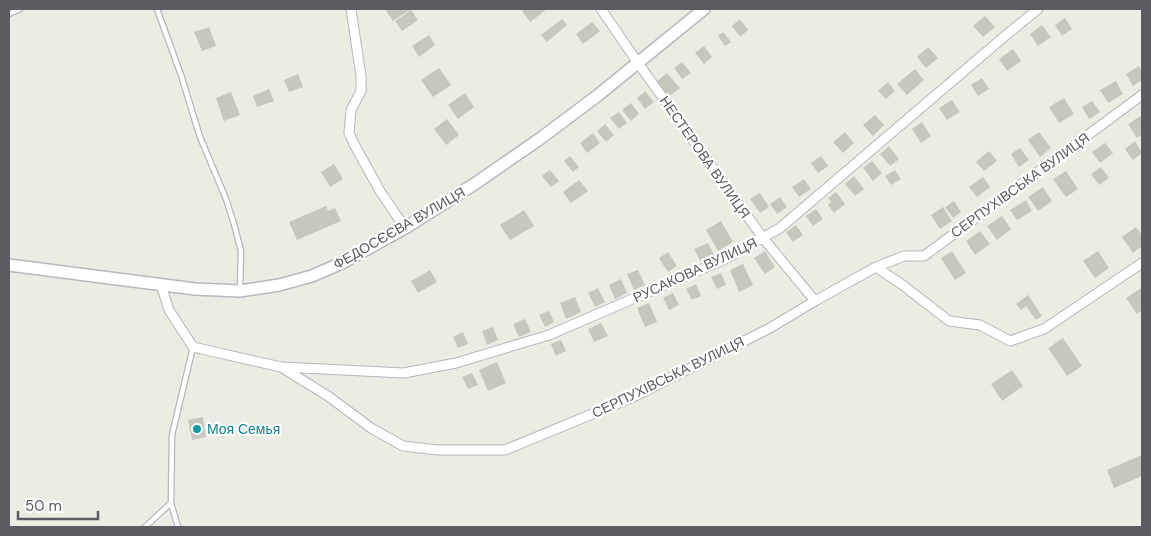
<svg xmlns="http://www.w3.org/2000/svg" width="1151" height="536" font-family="'DM Sans',sans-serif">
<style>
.building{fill:#c7c7c0}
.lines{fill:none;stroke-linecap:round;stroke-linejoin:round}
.lane-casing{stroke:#b6b6bc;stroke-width:7}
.street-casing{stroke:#b6b6bc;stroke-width:11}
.secondary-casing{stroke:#b7b7be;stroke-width:14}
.lane{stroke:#fff;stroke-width:4.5}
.street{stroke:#fff;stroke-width:9}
.secondary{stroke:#fff;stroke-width:11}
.culture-dot{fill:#0f9aa8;stroke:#fff;stroke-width:2}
.labels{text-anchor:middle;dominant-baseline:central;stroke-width:4.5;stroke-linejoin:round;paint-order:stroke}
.street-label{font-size:14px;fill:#5b5c62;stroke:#fff}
.culture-label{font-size:14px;fill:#0d838f;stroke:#fff;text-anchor:start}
</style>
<rect width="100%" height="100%" fill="#ebece3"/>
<!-- building -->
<path class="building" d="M389 9H411L393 21 386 11Z
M526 9H547L530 22 522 11Z
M411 10 418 20 402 31 395 21Z
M985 16 995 27 983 37 973 26Z
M1065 18 1072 29 1062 36 1055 25Z
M562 19 567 25 547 42 541 35Z
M740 19 748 30 740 37 732 26Z
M592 22 600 31 583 44 576 34Z
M1042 25 1051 37 1038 46 1030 34Z
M209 27 216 46 202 51 194 32Z
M723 32 731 42 725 46 718 36Z
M429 35 435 45 419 57 412 46Z
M704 46 712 57 704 64 695 53Z
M928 47 938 58 926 68 917 57Z
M1013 49 1021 61 1007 71 999 59Z
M682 62 691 73 682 79 674 68Z
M1139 66 1142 72V80L1133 86 1126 74Z
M439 68 451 85 433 97 421 80Z
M915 69 924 80 907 95 897 84Z
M667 73 680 88 667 98 655 83Z
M298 74 303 87 289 92 284 80Z
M982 78 989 89 978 96 971 85Z
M1116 81 1123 94 1108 103 1100 90Z
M888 82 895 91 886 99 878 91Z
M269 89 274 101 257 107 253 96Z
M645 91 654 102 645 109 637 98Z
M231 92 240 115 224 121 216 98Z
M465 93 474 107 458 119 448 105Z
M1064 98 1074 114 1059 123 1049 107Z
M952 100 960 112 947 120 939 108Z
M1092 101 1100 112 1089 119 1082 107Z
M631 103 639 114 631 121 622 110Z
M619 112 627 123 619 129 610 118Z
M875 115 884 125 873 136 863 125Z
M1142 115V134L1137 138 1128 124Z
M447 119 459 135 446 145 434 129Z
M922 122 931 136 921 143 912 129Z
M605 124 614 135 606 142 597 131Z
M845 132 854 143 843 153 833 142Z
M1039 132 1051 148 1040 157 1028 140Z
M593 133 600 143 587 153 580 143Z
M1135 141 1142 153 1133 160 1125 149Z
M1105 143 1113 153 1100 163 1092 152Z
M889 146 899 159 890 166 880 154Z
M1020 148 1029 160 1019 167 1011 154Z
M989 151 997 161 984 171 976 162Z
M570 156 579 167 573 172 564 161Z
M821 156 828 166 818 173 811 163Z
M872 161 882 173 873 181 863 168Z
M334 164 343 179 330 187 321 172Z
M1101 167 1109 178 1099 185 1091 174Z
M550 170 559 181 551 187 542 176Z
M895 170 901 179 891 185 885 176Z
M1066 171 1078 189 1066 197 1053 179Z
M854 176 864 189 855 196 845 184Z
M983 177 990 187 977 197 969 187Z
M804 179 811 189 799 197 792 187Z
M579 180 588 191 571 203 563 192Z
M1043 187 1052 201 1038 211 1028 197Z
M836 192 845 204 834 213 828 205 831 202 828 198Z
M760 193 769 207 760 213 750 199Z
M780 197 787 207 777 214 770 204Z
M1026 200 1032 211 1017 220 1010 210Z
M954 201 961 212 953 218 945 207Z
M326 206 328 211 335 208 341 221 297 240 289 222Z
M943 207 952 221 940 229 931 215Z
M816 209 823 219 813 226 806 216Z
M524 210 534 226 510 240 500 225Z
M1002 216 1011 229 997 240 987 226Z
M721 221 733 242 718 251 706 230Z
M796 225 803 235 793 242 786 232Z
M1136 227 1142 235V246L1133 253 1122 237Z
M980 231 990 244 975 255 966 241Z
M708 243 714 255 700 261 694 249Z
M765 251 775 267 765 274 754 258Z
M952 251 966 273 955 280 941 258Z
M1098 251 1109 268 1095 278 1083 261Z
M668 252 677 266 668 272 659 258Z
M743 264 753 285 739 292 730 270Z
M430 270 437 282 418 293 411 281Z
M638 270 645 285 634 290 627 274Z
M721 273 726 285 717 289 711 277Z
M621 279 627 293 615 299 609 285Z
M696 284 701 296 692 300 686 289Z
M598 288 605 302 595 307 588 293Z
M1141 288 1142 290V310L1137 314 1126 298Z
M673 293 679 305 669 310 663 298Z
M1028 295 1042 316 1036 320 1026 306 1021 310 1016 304Z
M575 297 581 312 566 319 560 303Z
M649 303 657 322 645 327 637 308Z
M549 311 554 322 545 327 539 315Z
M525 319 531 332 519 337 513 324Z
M601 323 608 336 594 342 588 329Z
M493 327 498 340 487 345 482 331Z
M463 332 468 344 458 348 453 337Z
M1063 338 1082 366 1067 376 1048 348Z
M561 340 566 351 556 356 551 344Z
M497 362 506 383 488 391 479 370Z
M1012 370 1023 386 1002 401 991 384Z
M472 373 478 385 468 389 462 377Z
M203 417 206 437 192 440 188 420Z
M1142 455V476L1114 488 1107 470Z"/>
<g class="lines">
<!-- lane casing -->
<g class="lane-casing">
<path id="lane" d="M157 9 181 75 200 137 226 199 234 224 241 251 240 290
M9 14 20 9
M145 527 171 503
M178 527 171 503 172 435 193 347"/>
</g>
<!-- street casing -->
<g class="street-casing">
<path id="street" d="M351 9 361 76V91L351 110 349 133 354 144 380 191 405 228
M601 9 638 63 763 238 815 301
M876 267 904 286 949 321 980 325 1010 341 1044 329 1142 263
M161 285 169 310 193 347 281 367 328 396 371 428 403 446 438 450H505L631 398 770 328 815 301 876 267 904 256H924L1142 95
M281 367 404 373 456 363 549 335 725 259 780 228 1005 36 1038 9"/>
</g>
<!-- secondary casing -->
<g class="secondary-casing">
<path id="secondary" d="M9 265 195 289 240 291 279 285 312 276 344 262 405 228 476 183 541 138 597 96 704 9"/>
</g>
<!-- lane -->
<use href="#lane" class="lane"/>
<!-- street -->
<use href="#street" class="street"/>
<!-- secondary -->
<use href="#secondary" class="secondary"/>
</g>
<!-- markers -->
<circle class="culture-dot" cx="197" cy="429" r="5"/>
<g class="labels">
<!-- street labels -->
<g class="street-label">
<text transform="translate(705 157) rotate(55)">НЕСТЕРОВА ВУЛИЦЯ</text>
<text transform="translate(1020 185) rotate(-36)">СЕРПУХІВСЬКА ВУЛИЦЯ</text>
<text transform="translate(399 228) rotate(-30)">ФЕДОСЄЄВА ВУЛИЦЯ</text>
<text transform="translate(695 270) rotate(-25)">РУСАКОВА ВУЛИЦЯ</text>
<text transform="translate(668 377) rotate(-26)">СЕРПУХІВСЬКА ВУЛИЦЯ</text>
</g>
<!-- culture labels -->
<g class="culture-label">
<text x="207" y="429">Моя Семья</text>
</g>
</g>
<!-- border -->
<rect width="1151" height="536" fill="none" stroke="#5b5c62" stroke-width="20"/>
<!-- scale -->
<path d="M18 511v8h80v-8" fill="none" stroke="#5b5c62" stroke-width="2.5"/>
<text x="25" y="511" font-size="15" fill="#5b5c62" stroke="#ffffff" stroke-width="4" paint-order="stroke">50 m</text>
</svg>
